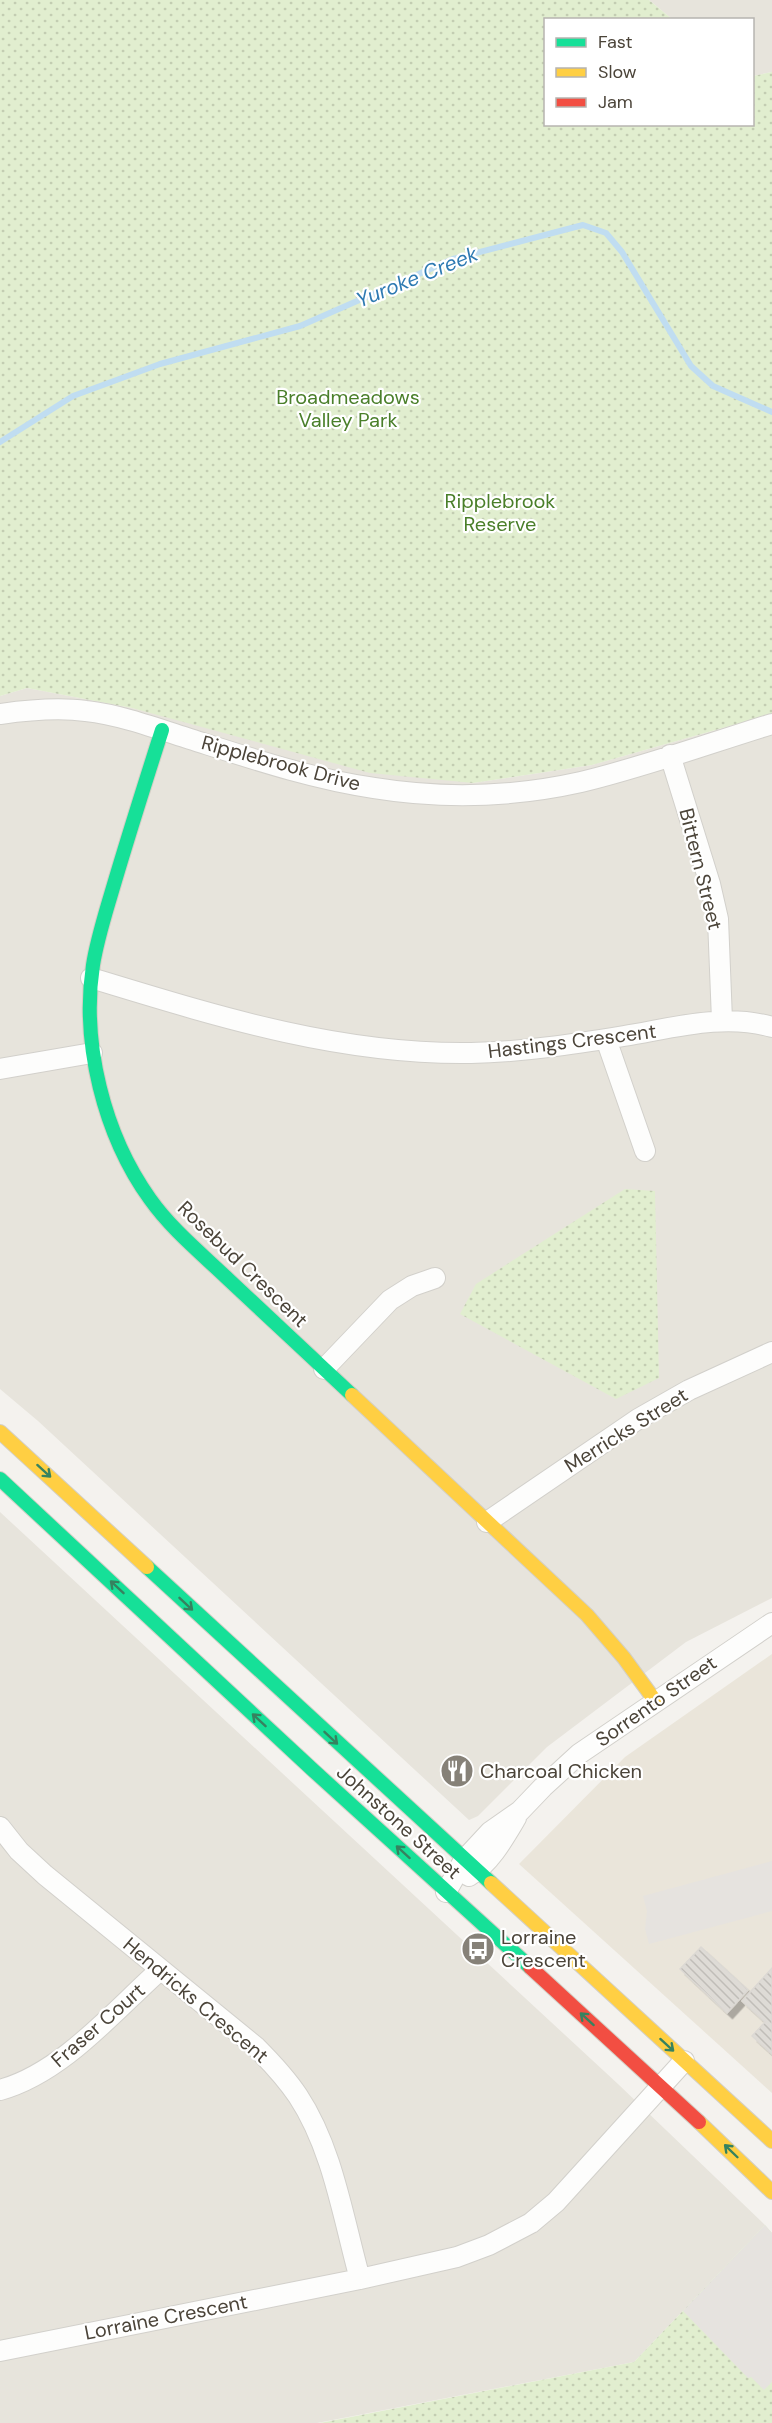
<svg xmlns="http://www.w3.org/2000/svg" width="772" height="2423" font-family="'DM Sans',sans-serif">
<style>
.residential{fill:#e7e4dc}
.education{fill:#eae5da}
.park{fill:url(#park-dots)}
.parking{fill:#e6e3df}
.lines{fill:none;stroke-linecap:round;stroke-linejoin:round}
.stream{stroke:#c0ddf1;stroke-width:6}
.building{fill:url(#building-back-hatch);stroke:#dcd9d4;stroke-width:1.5;filter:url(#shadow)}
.street-casing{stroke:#d2d0cb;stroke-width:22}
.fast-casing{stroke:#d3cfc5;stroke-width:16}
.slow-casing{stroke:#d3cfc5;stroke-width:16}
.jam-casing{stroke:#d3cfc5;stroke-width:16}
.street{stroke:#fdfdfc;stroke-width:20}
.fast{stroke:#16e098;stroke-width:14}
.slow{stroke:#ffcf43;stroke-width:14}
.jam{stroke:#f24e42;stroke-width:14}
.oneway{stroke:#36825f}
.labels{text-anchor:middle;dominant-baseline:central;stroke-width:4.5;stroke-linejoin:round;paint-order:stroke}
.park-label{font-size:20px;fill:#4a7f2a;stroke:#fff}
.street-label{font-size:20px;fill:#4b4439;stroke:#fff}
.poi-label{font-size:20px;fill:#4b4439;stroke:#fff;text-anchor:start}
.water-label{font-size:21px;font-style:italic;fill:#2e7ab2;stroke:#fff}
</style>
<defs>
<pattern id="park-dots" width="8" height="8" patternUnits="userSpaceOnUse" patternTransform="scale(1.5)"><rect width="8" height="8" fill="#e1eecf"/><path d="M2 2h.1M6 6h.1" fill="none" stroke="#c3cdb2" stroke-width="1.8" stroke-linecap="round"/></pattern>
<pattern id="building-back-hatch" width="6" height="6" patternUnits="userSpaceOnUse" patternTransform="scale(1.5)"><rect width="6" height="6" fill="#dedbd6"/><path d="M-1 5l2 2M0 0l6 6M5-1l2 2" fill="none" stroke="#c0bdb8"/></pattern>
<filter id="shadow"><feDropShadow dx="5.5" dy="5.5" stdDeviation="0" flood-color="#0004"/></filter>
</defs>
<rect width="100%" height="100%" fill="#f4f2ee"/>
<!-- residential -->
<path class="residential" d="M649 0H772V72L753 76 752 20 672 19Z
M27 688 132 708 473 783 592 765 772 714V1598L686 1642 547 1747 478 1816 469 1820 38 1421 0 1389V696Z
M0 1512 618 2084 765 2225 634 2362 317 2423H0Z"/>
<!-- education -->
<path class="education" d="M772 1654V2093L519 1864 625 1757Z"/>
<!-- park -->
<path class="park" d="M0 0H649L672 19 546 20V124H752L753 76 772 72V714L592 765 473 783 370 773 132 708 27 688 0 696Z
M625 1189 655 1191 659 1378 616 1399 460 1314 476 1284Z
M765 2225 772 2233V2423H320L634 2362Z"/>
<!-- parking -->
<path class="parking" d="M772 1861V1911L649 1944 645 1929 647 1911 643 1896Z
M765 2225 772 2233V2382L764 2390 751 2377 748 2378 683 2311Z"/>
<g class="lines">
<!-- stream -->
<path class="stream" d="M0 442 73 396 160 364 300 326 453 259 583 225 606 233 622 252 691 366 713 386 772 412"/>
</g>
<!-- building -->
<path class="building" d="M701 1947 748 1990 727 2013 680 1969Z
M772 1968V2054L752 2036 765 2022 742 2001Z"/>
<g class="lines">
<!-- street casing -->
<g class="street-casing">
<path id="street" d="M0 714C28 710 57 707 86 711 121 715 156 728 190 739 250 758 312 779 374 788 442 799 514 797 581 782 644 767 710 743 772 724
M670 755 710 884 718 919 722 1020
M91 978C216 1016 339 1055 471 1053 523 1052 574 1044 624 1036 673 1028 724 1013 772 1027
M606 1039 645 1151
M0 1069 92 1053
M324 1369 390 1300 412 1286 435 1278
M487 1522 638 1419 689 1390 772 1352
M0 1827 19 1851 45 1875 256 2047C272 2063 286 2078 298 2096 333 2149 343 2218 360 2279
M469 1876C490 1863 503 1840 516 1818
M446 1892 464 1860 490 1832 520 1811 543 1787 579 1754 772 1623
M0 2090C62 2073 113 2012 160 1970
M0 2351 360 2279 457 2257 489 2245 531 2223 556 2202 684 2061"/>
</g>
<!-- fast casing -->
<g class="fast-casing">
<path id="fast" d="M162 730C145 783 128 837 112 891 105 915 97 940 93 965 81 1043 104 1135 150 1199 172 1230 202 1254 229 1280 270 1318 311 1357 352 1395
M0 1479 314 1771 530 1967
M147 1567 491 1883"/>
</g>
<!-- slow casing -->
<g class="slow-casing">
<path id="slow" d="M352 1395 587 1615 624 1658 656 1702
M0 1432 147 1567
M491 1883 772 2141
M699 2122 772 2192"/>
</g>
<!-- jam casing -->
<g class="jam-casing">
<path id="jam" d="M530 1967 699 2122"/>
</g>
<!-- street -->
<use href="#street" class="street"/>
<!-- fast -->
<use href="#fast" class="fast"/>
<!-- slow -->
<use href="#slow" class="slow"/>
<!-- jam -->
<use href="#jam" class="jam"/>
</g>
<!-- one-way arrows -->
<defs><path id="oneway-shaft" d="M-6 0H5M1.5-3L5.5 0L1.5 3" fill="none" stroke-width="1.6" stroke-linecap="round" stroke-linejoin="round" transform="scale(1.5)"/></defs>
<g class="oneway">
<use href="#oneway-shaft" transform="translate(44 1471) rotate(42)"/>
<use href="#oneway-shaft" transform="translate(117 1587) rotate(-137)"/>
<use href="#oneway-shaft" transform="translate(186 1604) rotate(43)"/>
<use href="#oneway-shaft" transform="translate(259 1720) rotate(-137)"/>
<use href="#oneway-shaft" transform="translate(331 1738) rotate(43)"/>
<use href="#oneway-shaft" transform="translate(403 1852) rotate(-138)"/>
<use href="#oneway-shaft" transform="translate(587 2019) rotate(-138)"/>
<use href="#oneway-shaft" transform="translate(667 2045) rotate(42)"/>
<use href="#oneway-shaft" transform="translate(731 2151) rotate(-136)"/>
</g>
<!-- icons -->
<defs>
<g id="restaurant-disc" transform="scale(1.725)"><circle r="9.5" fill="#868178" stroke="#fff"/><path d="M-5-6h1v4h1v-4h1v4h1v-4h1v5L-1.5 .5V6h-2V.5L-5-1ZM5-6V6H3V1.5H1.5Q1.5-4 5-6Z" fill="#fff"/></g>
<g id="bus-disc" transform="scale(1.725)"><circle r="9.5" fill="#868178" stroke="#fff"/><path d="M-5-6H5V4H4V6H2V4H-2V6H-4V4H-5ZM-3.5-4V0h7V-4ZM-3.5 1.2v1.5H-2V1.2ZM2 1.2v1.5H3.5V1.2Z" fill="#fff"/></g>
</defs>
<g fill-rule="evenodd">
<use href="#restaurant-disc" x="457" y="1771"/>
<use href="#bus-disc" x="478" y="1949"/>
</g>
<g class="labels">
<!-- park labels -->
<g class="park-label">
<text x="348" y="397">Broadmeadows<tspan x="348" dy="23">Valley Park</tspan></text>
<text x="500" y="501">Ripplebrook<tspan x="500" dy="23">Reserve</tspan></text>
</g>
<!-- street labels -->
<g class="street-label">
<text transform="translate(281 763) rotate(15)">Ripplebrook Drive</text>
<text transform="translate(701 869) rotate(76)">Bittern Street</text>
<text transform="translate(572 1041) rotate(-7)">Hastings Crescent</text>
<text transform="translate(243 1264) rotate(44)">Rosebud Crescent</text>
<text transform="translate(626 1430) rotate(-32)">Merricks Street</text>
<text transform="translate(656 1701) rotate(-35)">Sorrento Street</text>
<text transform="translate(399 1822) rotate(42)">Johnstone Street</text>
<text transform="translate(196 2000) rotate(40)">Hendricks Crescent</text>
<text transform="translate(98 2025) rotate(-41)">Fraser Court</text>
<text transform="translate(166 2317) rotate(-11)">Lorraine Crescent</text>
</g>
<!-- poi labels -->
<g class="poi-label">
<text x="480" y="1771">Charcoal Chicken</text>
<text x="501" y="1937">Lorraine<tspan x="501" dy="23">Crescent</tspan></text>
</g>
<!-- water labels -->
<g class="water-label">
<text transform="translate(417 277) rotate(-22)">Yuroke Creek</text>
</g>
</g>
<!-- legend -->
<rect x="544" y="18" width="210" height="108" fill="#ffffff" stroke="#b7b4b0" stroke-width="1.5"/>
<rect x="556" y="38" width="30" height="9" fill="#16e098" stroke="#b7b4b0" stroke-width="1.5"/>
<text x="598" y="48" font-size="18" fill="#4b4439">Fast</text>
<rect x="556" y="68" width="30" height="9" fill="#ffcf43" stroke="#b7b4b0" stroke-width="1.5"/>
<text x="598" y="78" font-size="18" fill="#4b4439">Slow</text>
<rect x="556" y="98" width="30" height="9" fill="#f24e42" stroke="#b7b4b0" stroke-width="1.5"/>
<text x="598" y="108" font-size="18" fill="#4b4439">Jam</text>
</svg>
